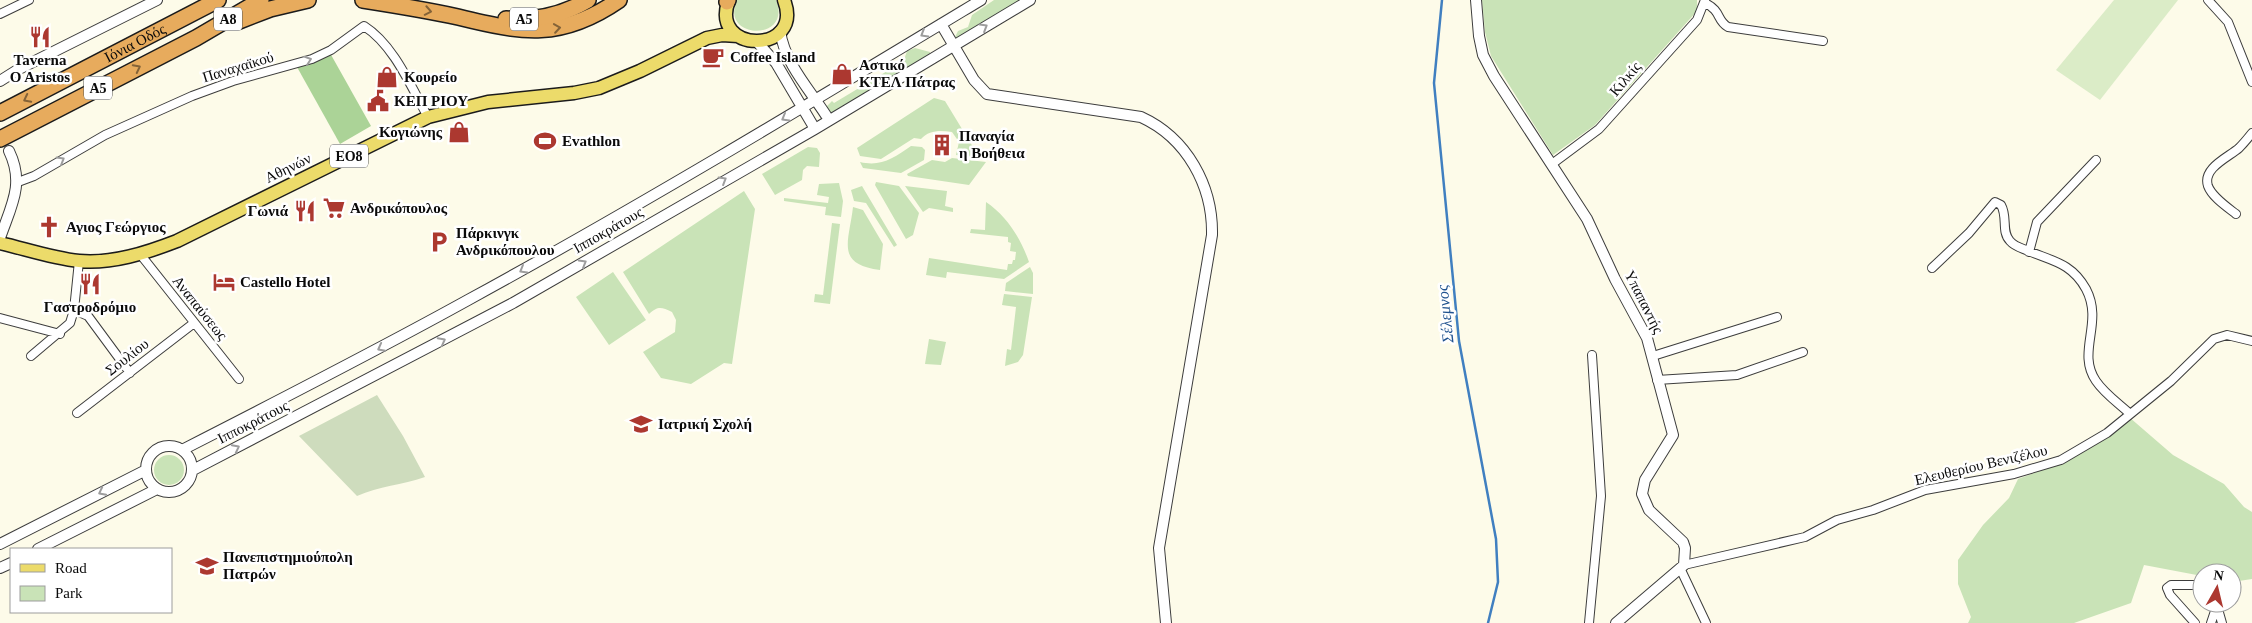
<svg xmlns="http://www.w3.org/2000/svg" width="2252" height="623" font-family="Georgia,serif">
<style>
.green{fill:#c9e3b7}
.forest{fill:#abd397}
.cemetery{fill:#cedcbd}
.pitch{fill:#dbecc7}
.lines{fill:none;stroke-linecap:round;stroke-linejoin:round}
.stream{stroke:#407fc0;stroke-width:2.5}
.minor-casing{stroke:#3d3d3d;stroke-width:10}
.tertiary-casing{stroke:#3d3d3d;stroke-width:12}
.primary-casing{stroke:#1b1b1b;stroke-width:15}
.motorway-casing{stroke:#1b1b1b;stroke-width:18}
.minor{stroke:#fff;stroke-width:8}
.tertiary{stroke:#fff;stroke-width:10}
.primary{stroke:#ecdb6a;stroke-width:12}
.motorway{stroke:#e7ab5d;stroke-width:15}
.oneway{stroke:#846338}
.oneway2{stroke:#9d9d9d}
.labels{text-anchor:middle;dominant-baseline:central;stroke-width:5;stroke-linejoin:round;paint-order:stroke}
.shield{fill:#fff;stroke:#545454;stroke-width:1}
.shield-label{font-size:14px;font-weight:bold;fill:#0a0a0a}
.street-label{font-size:15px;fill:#0a0a0a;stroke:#fff}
.poi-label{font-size:15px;font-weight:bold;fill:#0a0a0a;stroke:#fff;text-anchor:start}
.water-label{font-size:16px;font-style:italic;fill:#20528f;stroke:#fff}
</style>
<rect width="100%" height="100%" fill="#fdfbe9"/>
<!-- green -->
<path class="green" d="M737 0H776C793 42 719 40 737 0Z
M994 0H1022L957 38 955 37 958 31 968 27 972 15Z
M1482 0H1697V11L1595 125 1553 155 1491 56 1485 32Z
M915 48 930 52V54L833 113H830L826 107 832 101 834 103 899 64 904 60 907 51Z
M934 98 945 101 973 147 971 157 956 155 959 142 952 132C940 130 929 130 921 139L914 138 881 159 860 156 857 148Z
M911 146 922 147 925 150 924 160 901 173 863 168 860 162C881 167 894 158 911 146Z
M808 147 817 148 820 153 819 167 807 166 803 170 802 180 775 195 762 174Z
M952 158 986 162 969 185 908 176 907 174 932 160 945 162Z
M876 182 899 186 919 213 913 235 906 239 875 185Z
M839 183 843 201 841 217 825 215 826 207 784 201V198L828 203 829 197 817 195 819 184Z
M862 186 897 245 894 247 866 203 854 201 851 190Z
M905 186 947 191 945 206 953 208V212L929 208 923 212Z
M744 191 755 209 732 364 724 363 691 384 661 378 643 352 675 332 676 320 672 312C661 307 658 306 649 314L623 272Z
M986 202C1007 216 1021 239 1029 262L1004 279 947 272 946 278 926 275 929 258 1007 270 1008 264H1012L1013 260H1015L1016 252 1010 251 1011 243 1008 242V237L970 233 971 229 985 230Z
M853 207 863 210 883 244 880 270C835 264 849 242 853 207Z
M832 223 840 224 830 304 814 302 815 294 823 295Z
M1030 267 1033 273V294L1005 291 1006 283Z
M613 272 646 320 609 345 576 297Z
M1004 294 1032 297 1023 355 1018 362 1005 366 1007 349 1011 350 1016 307 1002 305Z
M929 339 946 342 941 365 925 364Z
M2129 417 2173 455 2224 484 2244 507 2252 512V579L2232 582V573H2202V576L2144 565 2131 603 2074 623H1968L1971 617 1958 584V560L1983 525 2009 498 2018 479C2063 462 2093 451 2129 417Z
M154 470a15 15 0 1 1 30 0a15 15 0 1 1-30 0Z"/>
<!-- forest -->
<path class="forest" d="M330 53 371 126 340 144 297 67Z"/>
<!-- cemetery -->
<path class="cemetery" d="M377 395 403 436 425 477C402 485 379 486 357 496L299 436Z"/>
<!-- pitch -->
<path class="pitch" d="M2114 0H2178L2100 100 2056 70Z"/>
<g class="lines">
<!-- stream -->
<path class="stream" d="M1442 0 1434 83 1459 341 1496 539 1498 582 1488 623"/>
<!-- minor casing -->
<g class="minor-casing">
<path id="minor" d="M2208 0 2228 22 2252 82
M1705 3C1722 11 1716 20 1728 27L1823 41
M0 14 29 0
M1552 164 1599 129 1697 20 1705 0
M18 182 34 176 105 135 192 96 233 81 312 59 331 50 364 26C394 45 411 87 428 117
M2236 214C2227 207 2212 197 2208 186 2202 168 2229 157 2239 148 2244 143 2248 138 2252 133
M2029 252 2037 222 2096 160
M140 254 239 379
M1932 268 1969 233 1995 202 2001 205C2008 217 2001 232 2010 241 2014 246 2021 248 2026 250 2051 261 2071 262 2086 289 2104 323 2076 352 2096 381 2104 393 2118 403 2129 413
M74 310 88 316 130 373
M0 318 60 334
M31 356 70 323 74 310 79 261
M1653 356 1777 317
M1657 380 1737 375 1803 352
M77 413 194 323
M1684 565 1805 537 1837 520 1873 510 1925 490 2014 474 2061 460 2107 433 2171 381 2214 339 2227 335 2252 341
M1680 568 1706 623
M1589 623 1601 496 1592 355
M2195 623 2170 595 2167 588 2171 585H2202
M2211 623 2215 611 2218 609 2222 623"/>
</g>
<!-- tertiary casing -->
<g class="tertiary-casing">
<path id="tertiary" d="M1476 0 1479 36 1483 55 1494 76 1587 219 1615 279 1647 338 1673 435 1645 480 1642 494 1649 510 1683 542 1685 548 1684 565 1616 623
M941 24 974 80 987 94 1141 117C1187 138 1213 186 1212 235L1159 548 1166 623
M780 31C785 65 812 92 829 120
M758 43 776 63 815 129
M0 81 19 69 157 0
M0 238C11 206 25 184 9 151
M146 469a23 23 0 1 1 46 0a23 23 0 1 1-46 0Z
M182 450C278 401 374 352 468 300 642 205 812 102 981 0
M193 470 513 303 815 129 1030 0
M0 544 146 470
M38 549 157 489
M0 568 11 563"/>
</g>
<!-- primary casing -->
<g class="primary-casing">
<path id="primary" d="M729 0C708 54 805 55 784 0
M0 243C26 249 52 258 79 261 112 264 146 253 177 241L428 117 488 102 574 93 599 88 640 71 707 38 722 35 738 36"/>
</g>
<!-- motorway casing -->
<g class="motorway-casing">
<g id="motorway">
<path d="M363 0C395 5 427 10 458 17 523 33 561 40 619 0"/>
<path d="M727 2 728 0"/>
<path d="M506 19C535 21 563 15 588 0"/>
<path d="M239 21 270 9 308 0"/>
<path id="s1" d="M0 113 218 0"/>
<path d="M0 139 196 38 261 0"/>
</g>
</g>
<!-- minor -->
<use href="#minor" class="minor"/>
<!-- tertiary -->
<use href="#tertiary" class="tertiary"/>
<!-- primary -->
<use href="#primary" class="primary"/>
<!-- motorway -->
<use href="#motorway" class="motorway"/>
</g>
<!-- one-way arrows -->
<defs><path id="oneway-chevron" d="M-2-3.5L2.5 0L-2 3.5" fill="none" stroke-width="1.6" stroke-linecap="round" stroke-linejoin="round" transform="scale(1.25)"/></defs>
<g class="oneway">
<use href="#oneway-chevron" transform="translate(428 11) rotate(11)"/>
<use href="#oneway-chevron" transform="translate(557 28) rotate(-8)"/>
<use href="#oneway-chevron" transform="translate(137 68) rotate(-27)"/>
<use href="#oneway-chevron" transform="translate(27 99) rotate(153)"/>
</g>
<g class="oneway2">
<use href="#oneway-chevron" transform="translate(984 27) rotate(-31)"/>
<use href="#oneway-chevron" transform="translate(924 34) rotate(149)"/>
<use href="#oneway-chevron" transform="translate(308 60) rotate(-19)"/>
<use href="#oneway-chevron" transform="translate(785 118) rotate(150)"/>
<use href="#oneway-chevron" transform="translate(61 160) rotate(-31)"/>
<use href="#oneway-chevron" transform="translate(723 180) rotate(-31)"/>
<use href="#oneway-chevron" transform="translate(583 263) rotate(-30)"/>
<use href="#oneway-chevron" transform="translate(523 270) rotate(150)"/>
<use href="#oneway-chevron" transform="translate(442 341) rotate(-28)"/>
<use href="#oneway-chevron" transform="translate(381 348) rotate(152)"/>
<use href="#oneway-chevron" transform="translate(236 448) rotate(-27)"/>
<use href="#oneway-chevron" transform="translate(102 492) rotate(153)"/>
</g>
<!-- icons -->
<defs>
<g id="restaurant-bare" transform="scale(1.725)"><path d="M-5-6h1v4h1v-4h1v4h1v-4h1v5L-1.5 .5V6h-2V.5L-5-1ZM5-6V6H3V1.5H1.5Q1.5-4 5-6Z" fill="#ac3830" stroke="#fff" stroke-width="2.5" paint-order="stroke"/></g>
<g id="cafe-bare" transform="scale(1.725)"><path d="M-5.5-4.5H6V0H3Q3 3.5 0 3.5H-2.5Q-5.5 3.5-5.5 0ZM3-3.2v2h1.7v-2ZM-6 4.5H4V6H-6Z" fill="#ac3830" stroke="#fff" stroke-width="2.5" paint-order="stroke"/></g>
<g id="shop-bare" transform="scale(1.725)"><path d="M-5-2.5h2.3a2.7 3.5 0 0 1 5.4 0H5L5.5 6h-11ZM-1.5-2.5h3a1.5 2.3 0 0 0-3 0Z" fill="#ac3830" stroke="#fff" stroke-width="2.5" paint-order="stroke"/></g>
<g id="civic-bare" transform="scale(1.725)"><path d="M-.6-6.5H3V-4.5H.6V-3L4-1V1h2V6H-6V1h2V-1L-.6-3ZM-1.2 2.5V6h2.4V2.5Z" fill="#ac3830" stroke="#fff" stroke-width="2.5" paint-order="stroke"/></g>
<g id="stadium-bare" transform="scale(1.725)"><path d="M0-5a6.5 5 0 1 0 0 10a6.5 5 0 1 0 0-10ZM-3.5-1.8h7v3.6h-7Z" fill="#ac3830" stroke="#fff" stroke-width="2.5" paint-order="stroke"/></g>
<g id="building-bare" transform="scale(1.725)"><path d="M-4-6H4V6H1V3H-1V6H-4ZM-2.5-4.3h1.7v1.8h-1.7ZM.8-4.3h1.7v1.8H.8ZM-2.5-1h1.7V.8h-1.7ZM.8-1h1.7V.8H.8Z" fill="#ac3830" stroke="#fff" stroke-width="2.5" paint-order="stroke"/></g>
<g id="supermarket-bare" transform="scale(1.725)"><path d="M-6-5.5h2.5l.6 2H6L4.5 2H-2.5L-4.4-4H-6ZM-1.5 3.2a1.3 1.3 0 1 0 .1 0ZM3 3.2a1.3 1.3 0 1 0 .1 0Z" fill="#ac3830" stroke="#fff" stroke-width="2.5" paint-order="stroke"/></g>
<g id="church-bare" transform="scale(1.725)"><path d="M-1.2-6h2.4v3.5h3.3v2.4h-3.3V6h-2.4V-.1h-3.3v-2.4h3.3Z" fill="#ac3830" stroke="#fff" stroke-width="2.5" paint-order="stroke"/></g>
<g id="parking-bare" transform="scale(1.725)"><path d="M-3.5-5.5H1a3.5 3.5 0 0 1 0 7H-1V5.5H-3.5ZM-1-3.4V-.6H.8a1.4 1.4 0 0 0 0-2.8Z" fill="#ac3830" stroke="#fff" stroke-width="2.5" paint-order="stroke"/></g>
<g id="hotel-bare" transform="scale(1.725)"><path d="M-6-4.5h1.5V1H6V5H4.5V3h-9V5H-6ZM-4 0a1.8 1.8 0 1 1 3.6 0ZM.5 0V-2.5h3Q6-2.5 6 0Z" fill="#ac3830" stroke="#fff" stroke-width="2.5" paint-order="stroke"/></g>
<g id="university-bare" transform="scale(1.725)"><path d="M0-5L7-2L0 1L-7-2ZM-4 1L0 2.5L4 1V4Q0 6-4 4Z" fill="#ac3830" stroke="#fff" stroke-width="2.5" paint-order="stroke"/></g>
</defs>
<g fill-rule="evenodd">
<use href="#restaurant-bare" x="40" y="37"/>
<use href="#cafe-bare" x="713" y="57"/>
<use href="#shop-bare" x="842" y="74"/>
<use href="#shop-bare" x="387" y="77"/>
<use href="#civic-bare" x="378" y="101"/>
<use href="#shop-bare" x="459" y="132"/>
<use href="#stadium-bare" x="545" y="141"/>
<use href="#building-bare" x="942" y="145"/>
<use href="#supermarket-bare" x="334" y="208"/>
<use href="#restaurant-bare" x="305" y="211"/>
<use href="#church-bare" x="49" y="227"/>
<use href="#parking-bare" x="439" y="242"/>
<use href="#hotel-bare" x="224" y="282"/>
<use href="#restaurant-bare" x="90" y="284"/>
<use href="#university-bare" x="641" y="424"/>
<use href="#university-bare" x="207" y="566"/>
</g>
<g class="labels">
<!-- shield labels -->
<g class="shield">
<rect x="214" y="7.5" width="28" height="23" rx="4"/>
<rect x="510" y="7.5" width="28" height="23" rx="4"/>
<rect x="84" y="76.5" width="28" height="23" rx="4"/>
<rect x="330" y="144.5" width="38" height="23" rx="4"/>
</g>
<g class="shield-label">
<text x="228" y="19">Α8</text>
<text x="524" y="19">Α5</text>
<text x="98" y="88">Α5</text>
<text x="349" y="156">ΕΟ8</text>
</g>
<!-- street labels -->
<g class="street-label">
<text stroke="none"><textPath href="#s1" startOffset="152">Ιόνια Οδός</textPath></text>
<text transform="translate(238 67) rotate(-17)">Παναχαϊκού</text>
<text transform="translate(1625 79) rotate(-50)">Κιλκίς</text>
<text transform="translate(288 168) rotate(-26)">Αθηνών</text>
<text transform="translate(608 230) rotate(-30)">Ιπποκράτους</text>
<text transform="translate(1644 302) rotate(63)">Υπαπαντής</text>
<text transform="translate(200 308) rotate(51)">Αναπαύσεως</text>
<text transform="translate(127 357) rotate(-38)">Σουλίου</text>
<text transform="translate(253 422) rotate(-27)">Ιπποκράτους</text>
<text transform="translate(1981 465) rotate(-13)">Ελευθερίου Βενιζέλου</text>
</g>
<!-- poi labels -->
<g class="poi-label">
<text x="730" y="57">Coffee Island</text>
<text x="40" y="60" text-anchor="middle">Taverna<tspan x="40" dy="17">O Aristos</tspan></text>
<text x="859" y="65">Αστικό<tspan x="859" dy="17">ΚΤΕΛ Πάτρας</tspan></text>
<text x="404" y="77">Κουρείο</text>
<text x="394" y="101">ΚΕΠ ΡΙΟΥ</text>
<text x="442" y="132" text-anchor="end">Κογιώνης</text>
<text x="959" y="136">Παναγία<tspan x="959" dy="17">η Βοήθεια</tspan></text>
<text x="562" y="141">Evathlon</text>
<text x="350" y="208">Ανδρικόπουλος</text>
<text x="288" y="211" text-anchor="end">Γωνιά</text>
<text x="66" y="227">Αγιος Γεώργιος</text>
<text x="456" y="233">Πάρκινγκ<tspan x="456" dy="17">Ανδρικόπουλου</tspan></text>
<text x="240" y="282">Castello Hotel</text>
<text x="90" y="307" text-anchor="middle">Γαστροδρόμιο</text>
<text x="658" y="424">Ιατρική Σχολή</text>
<text x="223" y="557">Πανεπιστημιούπολη<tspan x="223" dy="17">Πατρών</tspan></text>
</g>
<!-- water labels -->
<g class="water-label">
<text transform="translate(1445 314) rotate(-96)">Σέλεμνος</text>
</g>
</g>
<!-- legend -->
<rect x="10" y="548" width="162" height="65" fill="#ffffff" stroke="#9d9d9d"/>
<rect x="20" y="564" width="25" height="8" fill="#ecdb6a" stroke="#9d9d9d"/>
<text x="55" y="573" font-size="15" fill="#0a0a0a">Road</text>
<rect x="20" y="586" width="25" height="15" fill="#c9e3b7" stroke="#9d9d9d"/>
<text x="55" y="598" font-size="15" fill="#0a0a0a">Park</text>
<!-- north arrow -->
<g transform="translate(2217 588) rotate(8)"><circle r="24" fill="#ffffff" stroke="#9d9d9d"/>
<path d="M0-4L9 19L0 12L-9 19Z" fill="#ac3830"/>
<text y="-8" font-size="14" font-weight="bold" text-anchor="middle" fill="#0a0a0a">N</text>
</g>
</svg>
